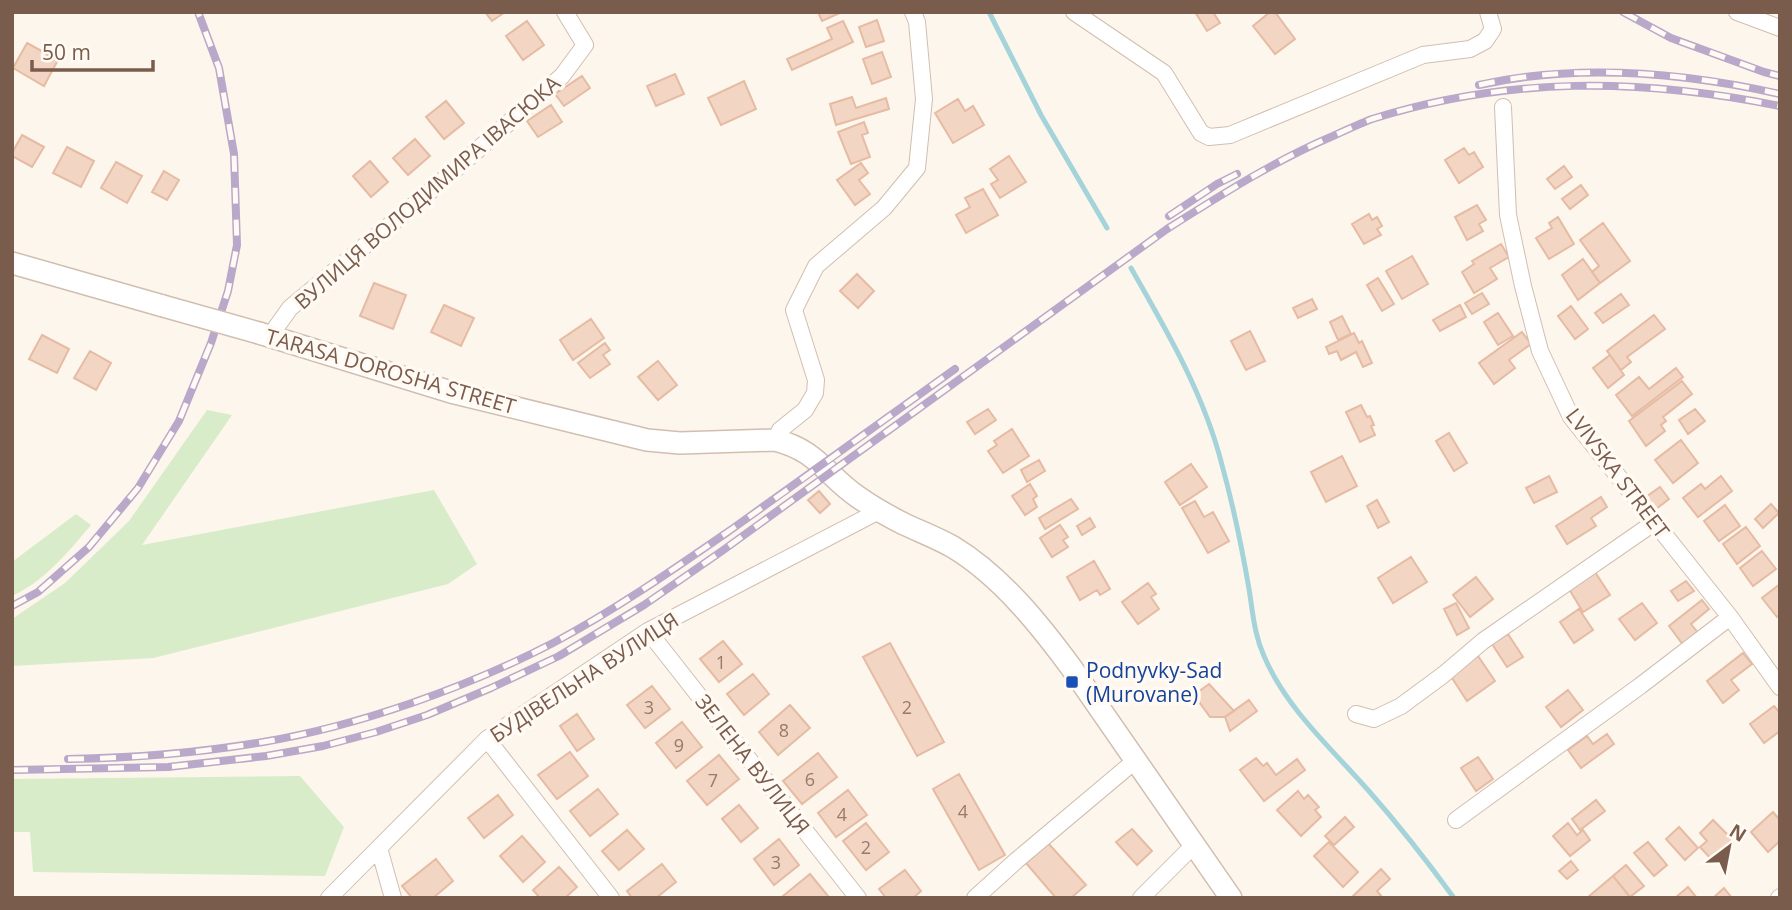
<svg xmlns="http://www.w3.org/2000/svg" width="1792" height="910" font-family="'Open Sans',sans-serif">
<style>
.green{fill:#d8ecc9}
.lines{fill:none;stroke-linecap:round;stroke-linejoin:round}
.stream{stroke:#a5d3da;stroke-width:5}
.building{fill:#f3d5c3;stroke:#e6bba3;stroke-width:2}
.minor-casing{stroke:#d1beb0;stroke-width:18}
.tertiary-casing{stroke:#d1beb0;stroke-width:24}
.minor{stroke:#fff;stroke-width:16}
.tertiary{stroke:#fff;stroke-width:21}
.rail-casing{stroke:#b9a8c9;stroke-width:8}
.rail{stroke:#fffaf3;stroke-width:5;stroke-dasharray:16;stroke-linecap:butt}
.tertiary-bridge-casing{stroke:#d1beb0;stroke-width:24;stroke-linecap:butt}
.tertiary-bridge{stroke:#fff;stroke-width:21}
.transit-dot{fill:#1a4fb4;stroke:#fffaf3;stroke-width:2.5}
.labels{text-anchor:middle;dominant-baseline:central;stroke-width:7;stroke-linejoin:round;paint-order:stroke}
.number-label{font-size:18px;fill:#987a6a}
.street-label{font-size:21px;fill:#7a5c4d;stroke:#fffaf3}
.transit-label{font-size:21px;fill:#164399;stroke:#fffaf3;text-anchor:start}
</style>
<rect width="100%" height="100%" fill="#fdf6ec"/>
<!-- green -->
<path class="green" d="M207 410 232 415 142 545 434 490 477 564 448 584 153 658 12 666V619L65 583 129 521Z
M76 514 91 525C68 552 45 581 12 596V562Z
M300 776 344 827 325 876 33 872 30 832H12V779Z"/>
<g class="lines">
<!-- stream -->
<path class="stream" d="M989 12 1041 115 1107 228
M1131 268C1167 331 1204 394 1222 465 1233 505 1242 548 1249 589 1253 613 1254 634 1264 656 1286 708 1331 748 1368 790 1398 824 1427 861 1454 898"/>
</g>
<!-- building -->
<path class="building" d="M485 12H505L492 21Z
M818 12H842L822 21Z
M1195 12H1213L1220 23 1207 31Z
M1270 12H1275L1295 39 1275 54 1253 26Z
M877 20 884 41 866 47 859 27Z
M527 21 544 45 523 60 506 36Z
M843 21 853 42 792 70 787 59 832 39 827 28Z
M27 43 58 60 44 86 13 68Z
M882 52 891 77 872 84 863 59Z
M675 74 684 94 656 106 647 86Z
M582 76 590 88 564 106 555 94Z
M744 81 756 109 721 125 708 98Z
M852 97 856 108 886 98 889 109 836 125 830 104Z
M958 99 965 111 973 106 984 125 953 143 935 113Z
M446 101 464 123 444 139 426 117Z
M551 105 562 122 538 137 527 121Z
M864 122 868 133 862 135 870 157 851 164 838 132Z
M22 135 44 147 32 167 12 156V153Z
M415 139 430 156 408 175 393 158Z
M67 147 94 161 81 187 53 173Z
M1464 148 1469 155 1474 152 1483 167 1459 183 1445 160Z
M1009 156 1026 182 1000 198 991 184 998 180 990 169Z
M370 161 388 182 371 197 353 176Z
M116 162 142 176 127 203 101 188Z
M861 163 868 173 859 180 870 194 855 205 837 180Z
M1564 166 1572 177 1555 189 1547 179Z
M164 171 179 180 167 200 152 192Z
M1581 185 1588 195 1570 209 1562 199Z
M983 189 998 215 966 233 956 215 970 207 965 198Z
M1477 205 1486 220 1479 224 1483 231 1467 240 1455 217Z
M1369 214 1372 220 1377 217 1382 226 1377 229 1381 235 1364 244 1352 224Z
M1558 217 1574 244 1549 259 1536 238 1552 228 1549 223Z
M1603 223 1630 261 1600 283 1592 272 1599 266 1580 240Z
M1501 244 1509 257 1490 268 1497 279 1474 293 1462 272 1474 264 1472 261Z
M1412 256 1428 284 1402 299 1386 271Z
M1583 259 1600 283 1578 300 1562 275Z
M857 274 874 291 858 308 840 291Z
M1378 278 1394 304 1382 311 1367 285Z
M374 283 406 295 393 329 360 316Z
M1482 293 1489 304 1472 314 1465 303Z
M1621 294 1629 305 1603 323 1595 313Z
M1312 299 1317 309 1298 318 1293 308Z
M444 305 474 318 461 346 431 332Z
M1460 305 1466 317 1440 331 1433 320Z
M1571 306 1588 329 1575 339 1558 316Z
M1498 313 1513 336 1498 345 1484 322Z
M1654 315 1665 329 1627 357 1631 362 1621 370 1607 351Z
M1342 316 1351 334 1338 340 1330 322Z
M591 319 604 338 573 360 560 340Z
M1250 331 1265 361 1246 370 1231 341Z
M1522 332 1531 344 1509 360 1515 368 1494 384 1479 363Z
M1354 333 1359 343 1362 341 1372 363 1363 367 1356 352 1341 360 1337 351 1329 354 1326 347Z
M42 335 69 349 57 373 29 359Z
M605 343 610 350 603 355 610 364 590 378 578 363Z
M90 351 111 363 96 390 74 378Z
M1610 355 1624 375 1608 388 1593 368Z
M658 361 677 385 658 400 638 377Z
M1676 368 1683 377 1632 416 1616 395 1639 377 1649 389Z
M1682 381 1692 394 1663 417 1666 421 1661 425 1665 431 1646 446 1629 421Z
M1361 405 1367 417 1370 416 1374 425 1371 426 1375 435 1360 442 1346 412Z
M988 409 996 420 975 434 967 422Z
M1695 409 1705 421 1688 434 1679 420Z
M1012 429 1029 456 1003 473 988 451 997 445 994 441Z
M1449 433 1467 463 1454 471 1436 441Z
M1681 440 1698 463 1673 483 1655 460Z
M1342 456 1357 486 1326 502 1311 472Z
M1039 460 1045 471 1027 482 1021 470Z
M1191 464 1207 487 1180 505 1165 482Z
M1549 476 1557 492 1534 503 1526 488Z
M1721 476 1732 491 1698 517 1683 498 1701 484 1705 489Z
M1030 484 1037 496 1033 499 1037 507 1025 515 1012 496Z
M1660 487 1669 499 1656 509 1646 497Z
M819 491 830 504 820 513 808 500Z
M1601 497 1607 507 1591 518 1596 526 1567 544 1556 526Z
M1071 499 1078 509 1045 529 1039 518Z
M1377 500 1389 522 1378 528 1367 506Z
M1195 501 1204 517 1213 512 1229 541 1208 553 1182 508Z
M1771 504 1779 513 1763 528 1755 519Z
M1725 505 1740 526 1719 541 1704 521Z
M1090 518 1095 527 1082 535 1077 526Z
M1060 525 1068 537 1063 540 1068 547 1052 557 1040 538Z
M1746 527 1760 546 1737 564 1723 544Z
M1762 551 1776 569 1753 586 1740 568Z
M1411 557 1427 582 1393 603 1378 578Z
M1094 561 1110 589 1100 595 1097 590 1080 600 1067 577Z
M1595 572 1610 595 1583 612 1569 589Z
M1476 577 1493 599 1470 617 1453 595Z
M1686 581 1694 591 1678 601 1671 591Z
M1148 583 1156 594 1151 597 1159 609 1138 624 1122 602Z
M1780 584V615L1777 617 1762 598Z
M1702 600 1709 609 1691 624 1699 634 1684 646 1669 626Z
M1456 603 1469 628 1457 635 1444 609Z
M1642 603 1657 623 1635 640 1619 619Z
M1579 609 1593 630 1574 643 1560 622Z
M1508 634 1523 657 1507 667 1492 644Z
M723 641 742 664 719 682 700 659Z
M890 643 944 742 917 756 863 657Z
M1743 653 1752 664 1731 680 1739 690 1723 703 1707 681Z
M1478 656 1495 681 1467 701 1450 675Z
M753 674 769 694 744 715 727 694Z
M1209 684 1234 711 1225 717H1210L1194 695Z
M652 686 670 709 645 728 627 705Z
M1568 690 1583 710 1561 727 1546 707Z
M1249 700 1257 711 1230 731 1225 717Z
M790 705 810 728 778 755 759 732Z
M1774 706 1780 713V731L1764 743 1750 724Z
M577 714 594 739 577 751 560 726Z
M682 722 702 747 676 768 656 743Z
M1607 734 1614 744 1581 768 1568 750 1587 736 1593 744Z
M570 752 588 776 557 799 538 775Z
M818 753 837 777 802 804 783 781Z
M719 755 739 779 707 805 687 781Z
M1478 757 1493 779 1476 791 1461 768Z
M1256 758 1263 766 1267 763 1276 775 1297 759 1305 770 1264 801 1240 770Z
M959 774 1005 855 979 870 933 789Z
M598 789 618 814 590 836 570 811Z
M848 790 867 815 836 837 818 813Z
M1298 791 1304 799 1308 795 1319 807 1315 810 1321 817 1301 836 1277 810Z
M498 795 513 815 484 838 468 818Z
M1596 800 1605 811 1580 830 1572 819Z
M739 805 758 828 741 842 722 819Z
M1773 812 1780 820V841L1768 852 1751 832Z
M1345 817 1354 827 1334 845 1325 836Z
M1713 820 1734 841 1713 861 1700 847 1707 841 1700 833Z
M866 823 889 852 866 870 843 841Z
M1568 823 1577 835 1583 830 1590 840 1570 856 1553 836Z
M1679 827 1698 848 1685 860 1666 839Z
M1132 829 1152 851 1137 865 1116 842Z
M627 830 644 849 619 870 602 851Z
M522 836 545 862 523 882 500 856Z
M779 839 799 865 774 885 754 859Z
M1329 842 1358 872 1343 887 1314 856Z
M1648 842 1667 865 1654 876 1634 853Z
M1048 843 1086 885 1071 898H1056L1026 863Z
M436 859 453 881 433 898H412L402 886Z
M1571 861 1578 870 1567 879 1559 871Z
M662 864 676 882 656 898H632L627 891Z
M1626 865 1644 886 1630 897 1613 876Z
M559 867 577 887 565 898H540L533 890Z
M1381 869 1390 879 1377 891 1383 898H1351Z
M905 870 921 891 913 898H886L879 889Z
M810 874 828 896 826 898H785L783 896Z
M1613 876 1630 897 1587 898Z
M1688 887 1697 898H1675Z
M1724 888 1732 898H1713Z"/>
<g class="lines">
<!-- minor casing -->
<g class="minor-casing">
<path id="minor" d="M1074 12 1164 73 1201 133 1209 137 1230 135 1423 55 1470 49 1485 41 1493 29 1488 12
M1737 12 1780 28
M1503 107 1508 215 1523 286 1540 351 1571 417 1730 617 1780 687
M270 336 290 308 426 195 562 76 585 45 565 12
M775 440 780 430 805 410 815 393 816 380 794 310 816 266 884 208 917 168 924 99 917 22 913 12
M648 631 858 898
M1356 714 1374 719 1401 706 1443 675 1483 641 1655 522
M487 739 611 898
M1456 820 1640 686 1730 617
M379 848 393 898
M329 898 487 739 648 631 879 511
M975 898 1017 860 1136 760
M1141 898 1193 846
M1779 898 1780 897"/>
</g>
<!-- tertiary casing -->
<g class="tertiary-casing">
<path id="tertiary" d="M12 263 163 306
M259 333 451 392 647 440 680 443 775 440C817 450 826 475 858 497 872 507 888 516 904 524 921 532 937 538 953 547 1001 576 1040 625 1073 670L1231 898"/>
</g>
<!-- minor -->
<use href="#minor" class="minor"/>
<!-- tertiary -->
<use href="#tertiary" class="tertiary"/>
<!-- rail casing -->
<g class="rail-casing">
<path id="rail" d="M1623 12 1671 38 1764 72 1780 76
M1479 85C1578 63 1681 72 1780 94
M1169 216 1217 184 1237 174
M12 606 38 592 89 547 138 488 179 421 211 343 228 291 237 245 234 154 219 68 198 12
M68 759C134 758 199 753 263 742 358 726 468 687 553 643 615 610 674 569 732 529 807 476 881 422 955 369
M12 770 168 767 266 756 323 746 376 732 427 715 491 688 559 656 644 605 722 551 1167 229C1221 195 1274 161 1333 136 1346 130 1359 124 1372 119 1509 76 1640 78 1780 106"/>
</g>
<!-- rail -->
<use href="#rail" class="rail"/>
<!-- tertiary-bridge casing -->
<g class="tertiary-bridge-casing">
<path id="tertiary-bridge" d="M163 306 259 333"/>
</g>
<!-- tertiary-bridge -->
<use href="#tertiary-bridge" class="tertiary-bridge"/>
</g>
<!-- markers -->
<rect class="transit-dot" x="1065" y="675" width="14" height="14" rx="3.5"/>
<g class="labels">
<!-- number labels -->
<g class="number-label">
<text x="721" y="662">1</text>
<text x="649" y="707">3</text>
<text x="907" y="707">2</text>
<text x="784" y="730">8</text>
<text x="679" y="745">9</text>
<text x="810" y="779">6</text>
<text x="713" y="780">7</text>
<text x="963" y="811">4</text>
<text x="842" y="814">4</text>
<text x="866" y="847">2</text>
<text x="776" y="862">3</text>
</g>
<!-- street labels -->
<g class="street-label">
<text transform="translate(427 192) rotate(-41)">ВУЛИЦЯ ВОЛОДИМИРА ІВАСЮКА</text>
<text transform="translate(391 371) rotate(16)">TARASA DOROSHA STREET</text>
<text transform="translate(1618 473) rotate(53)">LVIVSKA STREET</text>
<text transform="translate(584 677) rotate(-33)">БУДІВЕЛЬНА ВУЛИЦЯ</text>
<text transform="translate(753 764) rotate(52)">ЗЕЛЕНА ВУЛИЦЯ</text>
</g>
<!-- transit labels -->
<g class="transit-label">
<text x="1086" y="670">Podnyvky-Sad<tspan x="1086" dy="24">(Murovane)</tspan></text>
</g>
</g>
<!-- border -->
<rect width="1792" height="910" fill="none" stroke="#7a5c4d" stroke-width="28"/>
<!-- north arrow -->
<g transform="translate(1729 847) rotate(32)" stroke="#fffaf3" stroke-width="5" paint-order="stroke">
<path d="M0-5L12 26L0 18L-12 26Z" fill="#7a5c4d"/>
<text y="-10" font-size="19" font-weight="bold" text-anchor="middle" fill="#7a5c4d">N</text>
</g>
<!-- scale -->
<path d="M32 60v10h121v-10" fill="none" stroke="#7a5c4d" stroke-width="3.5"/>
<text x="42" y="60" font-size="21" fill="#7a5c4d" stroke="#fffaf3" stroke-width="5" paint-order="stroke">50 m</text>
</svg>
